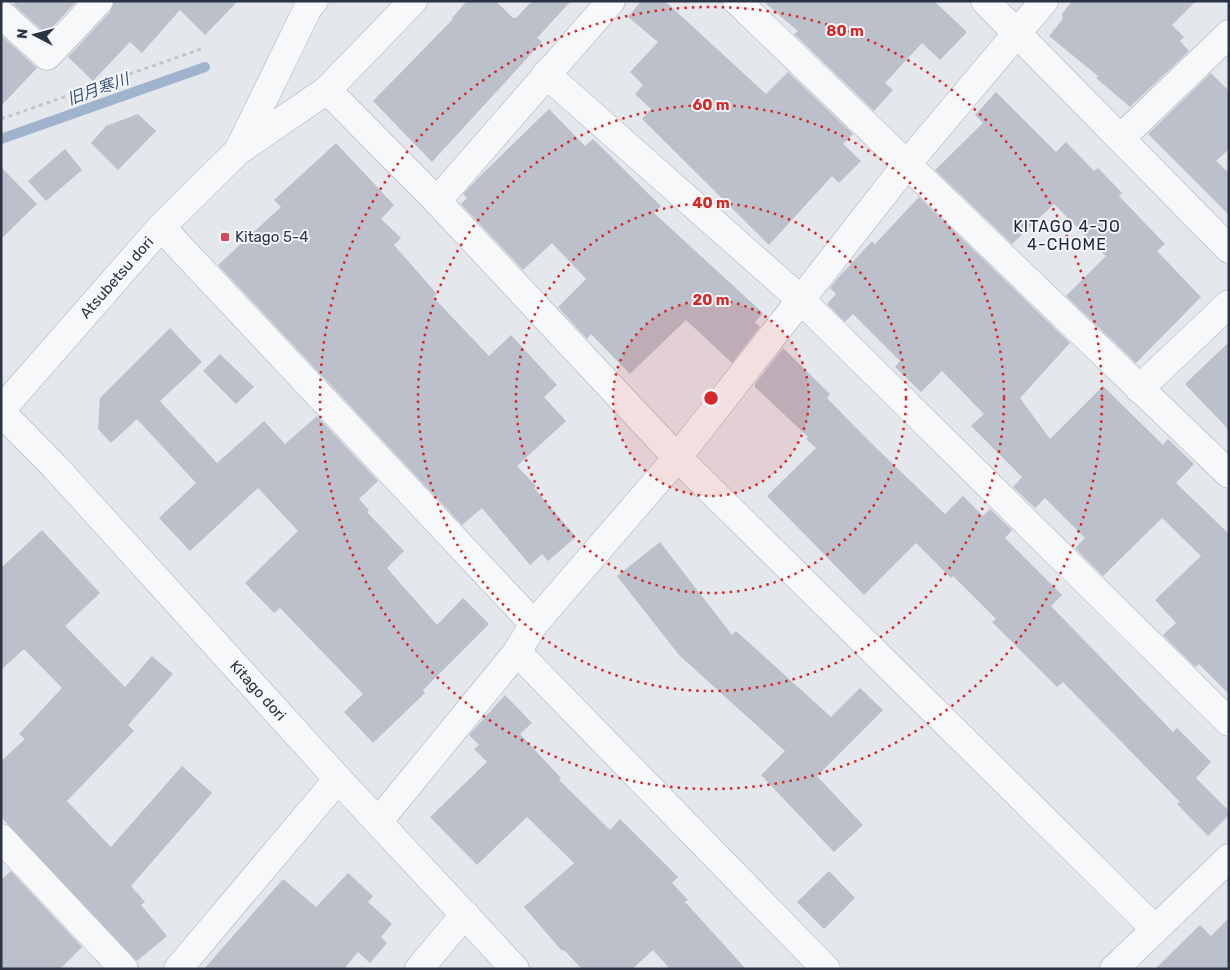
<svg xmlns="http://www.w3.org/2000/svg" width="1230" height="970" font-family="Rubik,'Noto Sans JP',sans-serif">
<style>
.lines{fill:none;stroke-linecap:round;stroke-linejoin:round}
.stream{stroke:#9fb4cc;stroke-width:10}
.building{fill:#bbc0ca}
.minor-casing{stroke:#a9aeb7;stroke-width:29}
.tertiary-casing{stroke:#a9aeb7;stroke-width:29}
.path{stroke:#c2c5cb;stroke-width:3;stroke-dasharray:4 4;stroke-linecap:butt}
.minor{stroke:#f7f8fa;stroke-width:28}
.tertiary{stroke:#f7f8fa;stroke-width:28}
.ring{fill:none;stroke:#d62828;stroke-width:2.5;stroke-dasharray:2.5 5}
.poi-dot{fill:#d1495b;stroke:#f4f6f9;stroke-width:2}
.labels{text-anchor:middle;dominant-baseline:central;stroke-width:4;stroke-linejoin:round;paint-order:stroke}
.poi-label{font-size:15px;fill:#2b3445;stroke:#f4f6f9;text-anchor:start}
.street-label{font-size:15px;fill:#2b3445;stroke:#f4f6f9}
.water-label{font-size:16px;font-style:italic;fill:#34527a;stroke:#f4f6f9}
.neighbourhood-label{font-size:16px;letter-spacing:1px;fill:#1d2536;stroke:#f4f6f9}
.centre{fill:#d62828;stroke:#f4f6f9;stroke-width:2.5}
.ring-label{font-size:15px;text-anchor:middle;font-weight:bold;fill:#d62828;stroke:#f4f6f9;stroke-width:4;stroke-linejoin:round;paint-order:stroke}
</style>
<rect width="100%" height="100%" fill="#e4e7ec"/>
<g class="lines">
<!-- stream -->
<path class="stream" d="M1 139 205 67"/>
</g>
<!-- building -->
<path class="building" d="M16 1H77L46 34 13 4Z
M114 1H238L205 35 180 10 142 53 130 42 93 81 68 57 110 12Z
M467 1H496L513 18H516L532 1H571L537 38 542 42 432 162 373 101 453 19 452 18Z
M641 1H665L766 94 788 72 853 134 843 144 861 161 839 183 832 176 769 245 642 119 651 109 635 94 643 85 630 72 658 42 628 17Z
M763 1H934L967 32 940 60 922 43 885 83 893 90 874 111 794 34 798 31Z
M1072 1H1196L1172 25 1184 37 1180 41 1189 51 1130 107 1096 78 1098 76 1049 36 1063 19 1062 14Z
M1 35 37 68 1 106Z
M1211 73 1229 91V149L1216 161 1229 173V215L1148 134Z
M996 92 1056 152 1066 142 1094 171 1098 168 1122 193 1119 196 1165 244 1157 251 1201 297 1136 363 1066 296 1106 256 1054 204 1012 244 935 170 983 123 975 115Z
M549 109 585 146 593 139 661 206 654 213 763 313 755 322 760 327 732 363 686 320 630 374 591 334 587 339 558 307 586 279 552 243 523 270 461 204 467 198 463 194 479 177Z
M138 114 156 131 118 170 91 143 106 126Z
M336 143 394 205 381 219 401 238 394 245 437 294 433 297 489 356 511 335 557 385 544 397 566 421 517 466 536 486 534 488 576 537 548 561 542 554 530 565 482 508 462 525 218 265 281 207 274 200Z
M65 149 82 170 46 201 28 181Z
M1 167 37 204 1 239Z
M919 197 1070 343 1020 398 1050 439 1103 386 1163 445 1168 439 1194 464 1176 483 1227 532 1229 531V694L1199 664 1195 667 1163 635 1176 623 1155 600 1201 556 1162 518 1103 576 1075 548 1085 538 1045 498 1035 508 1013 487 1022 477 971 426 984 414 942 371 921 392 895 367 900 361 853 314 845 322 827 304 836 294 830 288 837 279 872 241 875 244Z
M170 328 202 362 160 401 217 463 264 421 285 444 317 416 378 481 359 499 369 510 367 512 404 551 387 568 437 625 463 598 489 624 423 690 425 693 373 743 344 712 363 694 280 608 274 613 245 583 298 531 258 488 190 551 159 518 196 483 137 419 111 443 98 429 100 398Z
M1229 342V430L1185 384Z
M783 348 830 394 827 398 869 441 945 514 963 496 983 516 990 509 1012 530 1005 538 1062 595 1051 606 1173 732 1177 728 1211 762 1196 778 1229 811V815L1208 836 1177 804 1180 802 1063 682 1057 687 992 622 996 619 953 576 951 578 916 543 864 595 767 496 816 448 806 439 808 437 755 387V384Z
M220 354 254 387 236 404 203 371Z
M42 530 100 593 65 626 125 687 152 656 173 674 128 725 134 731 67 801 111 847 182 766 212 793 131 886 145 902 141 905 167 936 137 961 1 817V761L25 739 19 734 62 688 24 649 1 670V568Z
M660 542 732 635 736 631 831 717 860 688 883 710 817 776 863 825 834 852 761 775 785 751 679 655 617 576Z
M505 695 532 723 520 734 561 778 559 780 610 830 620 819 678 877 672 883 688 900 685 902 746 969H670L653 950 632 969H582L564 950 562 951 524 907 574 863 527 817 477 865 430 817 487 762 474 749 479 745 469 735Z
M11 871 82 947 60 969H1V880Z
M829 871 855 898 824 929 797 902Z
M348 873 373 896 368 902 392 924 381 937 387 943 370 963 358 952 344 969H204L283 879 316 907Z
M1229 918V969H1155L1200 925 1211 936Z"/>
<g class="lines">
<!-- minor casing -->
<g class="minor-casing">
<path id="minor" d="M737 1 1229 474
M985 1 1229 249
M1 14 47 56 99 1
M546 74 800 299 1229 722
M327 90 437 201 667 447 1155 929
M1121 138 1229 34
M437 201 611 1
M161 227 534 624
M1139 389 1229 304
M517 652 826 969
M378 822 517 652 534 624 677 458 907 164 1044 1
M1 838 124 969
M178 969 338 779
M419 969 465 914
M1114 969 1229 858"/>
</g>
<!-- tertiary casing -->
<g class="tertiary-casing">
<g id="tertiary">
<path d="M239 149 308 8 314 1"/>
<path id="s1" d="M1 410 161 227 238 151 327 90 413 1"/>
<path id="s2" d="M1 412 56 468 338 779 515 969"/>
</g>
</g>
<!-- path -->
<path class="path" d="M1 119 201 49"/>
<!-- minor -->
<use href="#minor" class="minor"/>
<!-- tertiary -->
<use href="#tertiary" class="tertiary"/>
</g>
<!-- distance rings -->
<circle cx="711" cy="398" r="98" fill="#d62828" fill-opacity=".12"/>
<g class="ring">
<circle cx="711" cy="398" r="98"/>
<circle cx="711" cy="398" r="195"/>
<circle cx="711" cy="398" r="293"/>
<circle cx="711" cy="398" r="391"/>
</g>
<!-- markers -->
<rect class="poi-dot" x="220" y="232" width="10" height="10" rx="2.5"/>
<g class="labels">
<!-- poi labels -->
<g class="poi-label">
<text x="235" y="237">Kitago 5-4</text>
</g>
<!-- street labels -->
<g class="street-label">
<text stroke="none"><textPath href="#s1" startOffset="176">Atsubetsu dori</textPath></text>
<text stroke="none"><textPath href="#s2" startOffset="379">Kitago dori</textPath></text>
</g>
<!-- water labels -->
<g class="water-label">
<text transform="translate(98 89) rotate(-20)">旧月寒川</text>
</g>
<!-- neighbourhood labels -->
<g class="neighbourhood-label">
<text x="1067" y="226">KITAGO 4-JO<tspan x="1067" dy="18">4-CHOME</tspan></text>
</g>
</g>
<circle cx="711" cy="398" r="8" class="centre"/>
<g class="ring-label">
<text x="845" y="36">80 m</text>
<text x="711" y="110">60 m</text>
<text x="711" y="208">40 m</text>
<text x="711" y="305">20 m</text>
</g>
<!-- border -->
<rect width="1230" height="970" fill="none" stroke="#2b3445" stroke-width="5"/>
<!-- north arrow -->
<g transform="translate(35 35) rotate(276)" stroke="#f4f6f9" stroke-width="4" paint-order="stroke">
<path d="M0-4L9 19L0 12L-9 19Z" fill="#2b3445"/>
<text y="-8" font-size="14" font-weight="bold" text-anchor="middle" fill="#2b3445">N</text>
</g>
</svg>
